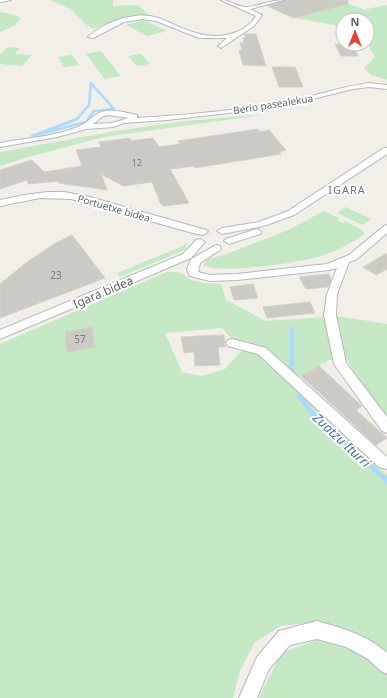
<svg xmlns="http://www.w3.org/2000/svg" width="387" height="698" font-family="'Noto Sans',sans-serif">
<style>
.green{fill:#c5e8c5;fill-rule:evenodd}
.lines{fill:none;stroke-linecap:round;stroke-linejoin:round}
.stream-far2{stroke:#aadaff;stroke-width:2.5}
.stream-far1{stroke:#aadaff;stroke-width:4.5}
.stream{stroke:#aadaff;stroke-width:5.5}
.building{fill:#cccac5;stroke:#d6d1c6}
.street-casing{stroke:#b5b8bc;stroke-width:2}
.street{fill:#fff;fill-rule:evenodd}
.labels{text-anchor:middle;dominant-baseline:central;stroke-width:4;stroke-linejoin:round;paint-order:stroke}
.far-number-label{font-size:9px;fill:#7a7d7f}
.far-street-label{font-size:10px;fill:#5f6368;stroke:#fff}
.number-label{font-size:10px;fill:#7a7d7f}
.far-neighbourhood-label{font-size:11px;letter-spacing:1px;fill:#70757a;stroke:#fff}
.street-label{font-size:12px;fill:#5f6368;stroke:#fff}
.water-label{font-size:13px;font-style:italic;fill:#4174aa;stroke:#fff}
</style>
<rect width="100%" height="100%" fill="#f1efe8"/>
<!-- green -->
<path class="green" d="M49 0H113V6L138 5 149 15H131L93 29 84 23 71 9Z
M298 0H339L365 10 384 5 387 6V80L371 75 364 68 375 57 367 43V20H343V28L334 25 295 18 323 11Z
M0 12 14 15 21 18 15 25 0 32Z
M143 20 167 31 148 36 125 25Z
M8 47 20 48 15 54 32 55 22 66 0 64V54Z
M101 51 121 76 105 79 86 54Z
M141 54 150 64 137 66 128 56Z
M72 55 79 65 64 67 58 57Z
M269 114 104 137 28 157 0 166V152L116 131 186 121Z
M345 207 371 219 363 225 337 213Z
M324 211 339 218 337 220 343 223 345 221 361 229 365 234C352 243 339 250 324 255 307 262 216 275 203 265L208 259 224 255 288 230Z
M187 242 186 248 182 251 120 277 117 273 183 246Z
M167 272H176L183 274 191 280 203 283 221 284 226 300 266 321 326 317 333 358 291 381 387 475V698H259L281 653 317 640 354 650 317 622 281 626 255 642 240 671 233 698H0V344ZM222 328 242 350 225 369 202 376 182 372 165 333Z
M336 316 387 324V415L353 373 342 348Z"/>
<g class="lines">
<!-- stream-far2 -->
<path class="stream-far2" d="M91 83 114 109 94 111 86 122 32 136 77 119 89 105Z"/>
<!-- stream-far1 -->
<path class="stream-far1" d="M292 329V373
M299 396 313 414 385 479"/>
<!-- stream -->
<path class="stream" d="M384 478 387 481"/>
</g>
<!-- building -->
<path class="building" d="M285 0H348V4L294 18 267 6Z
M245 34H256L266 66 243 65 239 50H242L240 43H244L243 38H246Z
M335 44H352L358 56H341Z
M272 67H295L303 87H279Z
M258 129 260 132 269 130 286 150 279 152 281 154 195 168 194 166 170 169 189 203 164 206 161 204 152 182 123 186 101 174 107 190 59 183V181L28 184 27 180 0 189V170L32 160 44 172 82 166 76 150 101 147 99 142 130 138 131 141 153 138 159 147 180 144 178 141Z
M72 235 105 278 0 318V284L27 262 54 244Z
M387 253V269L376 275 363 267Z
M329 274 331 280 328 287 306 289 299 277Z
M253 284 258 298 234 300 230 287Z
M310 302 315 313 267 318 263 307Z
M92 327 95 347 67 352 65 332Z
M224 335 225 347H218L220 365 195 366 194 352 184 353 181 337Z
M319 366 361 405 362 406 356 410 387 438 376 445 301 376Z"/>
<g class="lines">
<!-- street casing -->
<g class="street-casing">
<path id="street" d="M0 0H11L0 2Z
M221 0C230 0 237 7 246 7 257 7 270 0 284 0L250 9 262 15 254 26 221 48 218 46 227 38H199L156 21 142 19 124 22 93 38 88 37C103 23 130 13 150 16 167 19 180 29 196 33 217 40 245 35 256 16Z
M369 83 387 85V89L369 87 353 89 280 107 167 120 124 123 113 127 86 129 57 137 0 147V143C26 138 55 137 80 126 90 122 94 112 106 111 116 109 127 113 137 115V118C184 115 233 111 280 103 310 98 339 87 369 83ZM108 115 129 118 112 123 93 124 102 117Z
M384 148H387V154L294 215 264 226 222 234 217 231 222 228 259 222 288 211Z
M48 192H64L86 196 206 230 208 232 203 235 193 233 71 199 40 198 0 206V200L24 195Z
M387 225V233L357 259 349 262 337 294 336 315 346 363 387 417V433L382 431 334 364 324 315 327 294 337 268 329 270 237 280 210 281 190 276 187 270 191 259 216 245 220 246 221 248 220 250 200 263 198 272 210 275 237 274 327 264 349 255 384 226Z
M257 229 262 232 260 234 229 244 224 241 226 239Z
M200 239 205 242 191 258 0 339V330L183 254 196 240Z
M232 339 266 348 387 457V469L379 467 258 354 228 346 226 343 228 340Z
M317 621C342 628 367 635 387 653V674L381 671 368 659 346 647 317 639 290 645 269 669 257 698H239L257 657 279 631Z"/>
</g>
<!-- street -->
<use href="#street" class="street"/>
</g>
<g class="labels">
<!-- far-number labels -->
<g class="far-number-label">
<text x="137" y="162">12</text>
</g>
<!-- far-street labels -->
<g class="far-street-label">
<text transform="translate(273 104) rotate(-9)">Berio pasealekua</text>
<text transform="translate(114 208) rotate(16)">Portuetxe bidea</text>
</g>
<!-- number labels -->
<g class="number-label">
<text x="56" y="275">23</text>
<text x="80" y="339">57</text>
</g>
<!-- far-neighbourhood labels -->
<g class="far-neighbourhood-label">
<text x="347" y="189">IGARA</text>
</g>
<!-- street labels -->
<g class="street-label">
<text transform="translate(103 292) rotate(-23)">Igara bidea</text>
</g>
<!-- water labels -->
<g class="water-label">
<text transform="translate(342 440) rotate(43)">Zuatzu Iturri</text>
</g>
</g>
<!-- north arrow -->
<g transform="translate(355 32)"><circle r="19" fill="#ffffff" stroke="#bfc1c3"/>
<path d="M0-3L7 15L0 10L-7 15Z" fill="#ea4335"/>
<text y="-6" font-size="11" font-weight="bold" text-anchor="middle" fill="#5f6368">N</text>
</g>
</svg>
